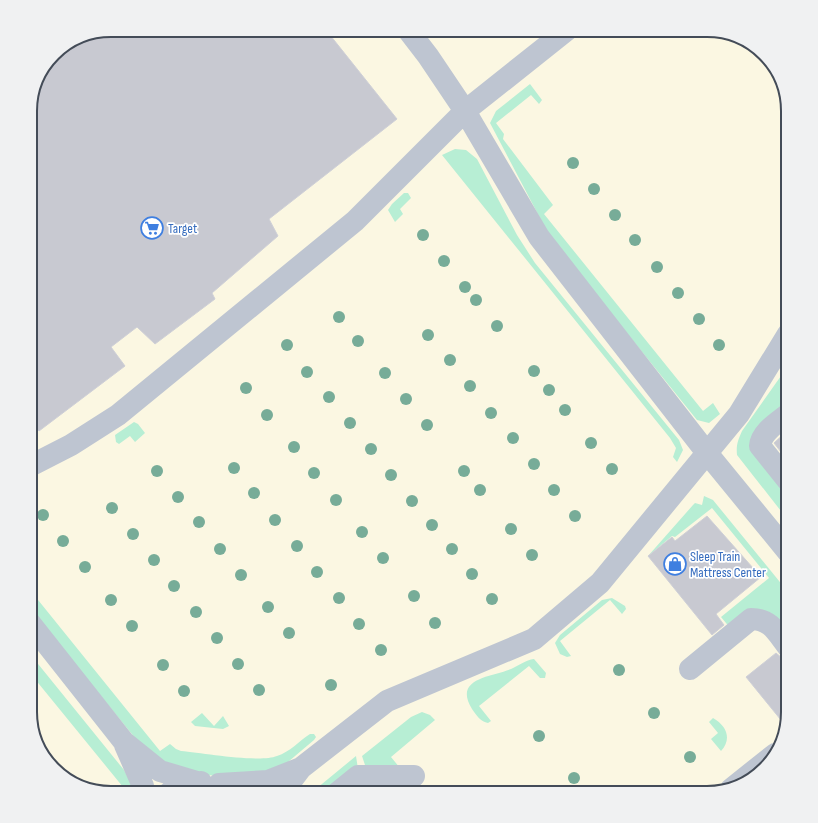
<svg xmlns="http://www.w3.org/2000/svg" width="818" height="823" font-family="'Sofia Sans Condensed',sans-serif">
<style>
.commercial{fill:#fbf7e2}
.green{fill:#b7eed4}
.building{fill:#c8c9d1;stroke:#cfd0d7}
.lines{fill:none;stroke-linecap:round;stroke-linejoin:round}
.minor{stroke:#bec5d1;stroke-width:22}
.tree{fill:#77ac98}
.labels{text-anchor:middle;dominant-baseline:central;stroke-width:3.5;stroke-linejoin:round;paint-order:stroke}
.shop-label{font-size:14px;fill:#366cbe;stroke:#fff;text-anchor:start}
.rim{fill:none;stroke:#444c58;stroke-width:2}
</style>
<rect width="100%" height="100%" fill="#eeebeb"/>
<!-- commercial -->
<path class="commercial" d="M111 30H712L743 38 768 58 782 80 788 111V712L780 747 733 789 707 793H111L76 785 50 765 34 738 30 712V106L38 76 58 50 80 36Z"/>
<!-- green -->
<path class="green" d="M530 84 542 100 539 104 531 95 496 123 504 134 503 139 553 205 544 214 703 411 713 403 720 414 709 423 697 420 551 239 490 123 496 111Z
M455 149 466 150 477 159 517 235 535 263 679 440 683 450 677 462 673 457 676 448 670 438 442 155Z
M404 193H408L411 198 400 209 403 214 395 222 388 210 392 204Z
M788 366V402L772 415 762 464 788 498V520L737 455C736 445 738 440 742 431Z
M134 422 138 424 145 433 135 442 130 436 119 444 116 442 115 435Z
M704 496 713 500 788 592V639L771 613 756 609 731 629 721 617 769 578 712 508 675 537 672 536 648 556 693 505 695 503 702 505Z
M30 590 160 751 170 744 176 749 181 751C203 753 259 763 277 756 290 752 299 741 310 734H314L316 737 314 740 282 767 261 775 221 777 178 770 144 749 30 609Z
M612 598 625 606 626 609 622 614 610 600 560 641 571 656 567 657 560 654 555 643 560 635 602 600Z
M30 654 124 770 136 793H115L123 787 30 673Z
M534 659 546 673 545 678H540L529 666 479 706 491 721 488 723C481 722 476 715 472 709 453 678 491 677 511 669 518 666 526 660 534 659Z
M422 712 430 715 435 720 391 757 400 768H366L362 756 411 717Z
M202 713 214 726 223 716 229 726 223 729 195 726 191 722Z
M713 718C727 726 732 739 721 751L711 739 718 733 709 722Z
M356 756 358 769 327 793H311Z"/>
<!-- building -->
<path class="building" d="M111 30H326L397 119 269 219 278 236 212 293 215 299 155 344 137 327 111 347 125 366 39 431 30 420V106L38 76 58 50 80 36Z
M788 430V461L774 443Z
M707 516 761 577 716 614 724 625 712 635 648 556 672 537 675 541Z
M776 653 788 663V712L785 725 746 677Z"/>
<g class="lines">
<!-- minor -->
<path class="minor" d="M408 30 428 56 465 111 539 237 707 453 788 552
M788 414C778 422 761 432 760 446L788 481
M30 466 71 445 118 415 355 221 465 111 567 30
M30 623 124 742 160 771 197 782
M690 669 751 619C771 619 777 633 788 647
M125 745 143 786 144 793
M301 768 387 701 534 639 600 583 739 414 788 334
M219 784 268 781 301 768 282 793
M731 789 775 754
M169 793 179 787 201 782
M337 793 358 776H414"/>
</g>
<!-- trees -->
<g class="tree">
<circle cx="573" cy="163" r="6"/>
<circle cx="594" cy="189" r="6"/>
<circle cx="615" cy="215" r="6"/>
<circle cx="423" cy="235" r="6"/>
<circle cx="635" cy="240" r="6"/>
<circle cx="444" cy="261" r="6"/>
<circle cx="657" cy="267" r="6"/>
<circle cx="465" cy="287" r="6"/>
<circle cx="678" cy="293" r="6"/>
<circle cx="476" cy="300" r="6"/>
<circle cx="339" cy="317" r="6"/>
<circle cx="699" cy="319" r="6"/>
<circle cx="497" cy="326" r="6"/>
<circle cx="428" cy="335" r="6"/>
<circle cx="358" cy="341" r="6"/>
<circle cx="287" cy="345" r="6"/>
<circle cx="719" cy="345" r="6"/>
<circle cx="450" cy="360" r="6"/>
<circle cx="534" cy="371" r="6"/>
<circle cx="307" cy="372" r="6"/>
<circle cx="385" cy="373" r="6"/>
<circle cx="470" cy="386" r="6"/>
<circle cx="246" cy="388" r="6"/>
<circle cx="549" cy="390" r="6"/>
<circle cx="329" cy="397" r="6"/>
<circle cx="406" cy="399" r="6"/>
<circle cx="565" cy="410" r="6"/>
<circle cx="491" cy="413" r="6"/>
<circle cx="267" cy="415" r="6"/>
<circle cx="350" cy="423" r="6"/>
<circle cx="427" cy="425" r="6"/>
<circle cx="513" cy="438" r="6"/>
<circle cx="591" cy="443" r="6"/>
<circle cx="294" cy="447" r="6"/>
<circle cx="371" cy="449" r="6"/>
<circle cx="534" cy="464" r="6"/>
<circle cx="234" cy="468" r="6"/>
<circle cx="612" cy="469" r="6"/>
<circle cx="157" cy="471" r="6"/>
<circle cx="464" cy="471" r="6"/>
<circle cx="314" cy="473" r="6"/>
<circle cx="391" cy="475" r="6"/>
<circle cx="480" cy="490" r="6"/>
<circle cx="554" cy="490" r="6"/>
<circle cx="254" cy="493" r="6"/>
<circle cx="178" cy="497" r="6"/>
<circle cx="336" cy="500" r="6"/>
<circle cx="412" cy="501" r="6"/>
<circle cx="112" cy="508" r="6"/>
<circle cx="43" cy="515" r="6"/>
<circle cx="575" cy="516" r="6"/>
<circle cx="275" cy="520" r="6"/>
<circle cx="199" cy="522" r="6"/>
<circle cx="432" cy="525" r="6"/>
<circle cx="511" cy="529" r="6"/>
<circle cx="362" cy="532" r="6"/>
<circle cx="133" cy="534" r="6"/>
<circle cx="63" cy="541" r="6"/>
<circle cx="297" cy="546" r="6"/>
<circle cx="220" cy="549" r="6"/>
<circle cx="452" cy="549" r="6"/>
<circle cx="532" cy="555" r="6"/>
<circle cx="383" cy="558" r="6"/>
<circle cx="154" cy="560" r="6"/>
<circle cx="85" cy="567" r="6"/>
<circle cx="317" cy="572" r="6"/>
<circle cx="472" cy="574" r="6"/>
<circle cx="241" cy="575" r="6"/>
<circle cx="174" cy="586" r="6"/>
<circle cx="414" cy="596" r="6"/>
<circle cx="339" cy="598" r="6"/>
<circle cx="492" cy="599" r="6"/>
<circle cx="111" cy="600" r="6"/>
<circle cx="268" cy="607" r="6"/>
<circle cx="196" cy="612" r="6"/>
<circle cx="435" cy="623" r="6"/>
<circle cx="359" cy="624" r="6"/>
<circle cx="132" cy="626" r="6"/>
<circle cx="289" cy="633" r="6"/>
<circle cx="217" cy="638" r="6"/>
<circle cx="381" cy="650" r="6"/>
<circle cx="238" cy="664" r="6"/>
<circle cx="163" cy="665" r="6"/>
<circle cx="619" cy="670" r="6"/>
<circle cx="331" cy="685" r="6"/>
<circle cx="259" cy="690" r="6"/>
<circle cx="184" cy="691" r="6"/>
<circle cx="654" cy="713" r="6"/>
<circle cx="539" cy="736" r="6"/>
<circle cx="690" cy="757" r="6"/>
<circle cx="574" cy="778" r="6"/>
</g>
<!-- icons -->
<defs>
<g id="supermarket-ring" transform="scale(1.15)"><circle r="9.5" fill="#fff" stroke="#3f7fe0" stroke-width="1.5"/><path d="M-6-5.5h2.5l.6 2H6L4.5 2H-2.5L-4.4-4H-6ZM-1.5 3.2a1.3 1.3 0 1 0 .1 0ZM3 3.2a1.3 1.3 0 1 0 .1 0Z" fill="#3f7fe0"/></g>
<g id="shop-ring" transform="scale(1.15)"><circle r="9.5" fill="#fff" stroke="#3f7fe0" stroke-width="1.5"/><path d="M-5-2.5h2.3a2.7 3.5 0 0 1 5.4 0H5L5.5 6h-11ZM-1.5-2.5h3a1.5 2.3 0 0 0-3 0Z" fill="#3f7fe0"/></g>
</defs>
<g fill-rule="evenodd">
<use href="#supermarket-ring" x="152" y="228"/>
<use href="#shop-ring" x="675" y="564"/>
</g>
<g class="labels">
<!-- shop labels -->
<g class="shop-label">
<text x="168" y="228">Target</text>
<text x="690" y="556">Sleep Train<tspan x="690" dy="16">Mattress Center</tspan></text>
</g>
</g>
<!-- crop -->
<path d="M0 0H818V823H0ZM111 37H707A74 74 0 0 1 781 111V712A74 74 0 0 1 707 786H111A74 74 0 0 1 37 712V111A74 74 0 0 1 111 37Z" fill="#f0f1f2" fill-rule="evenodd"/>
<path class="rim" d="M111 37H707A74 74 0 0 1 781 111V712A74 74 0 0 1 707 786H111A74 74 0 0 1 37 712V111A74 74 0 0 1 111 37Z"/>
</svg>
